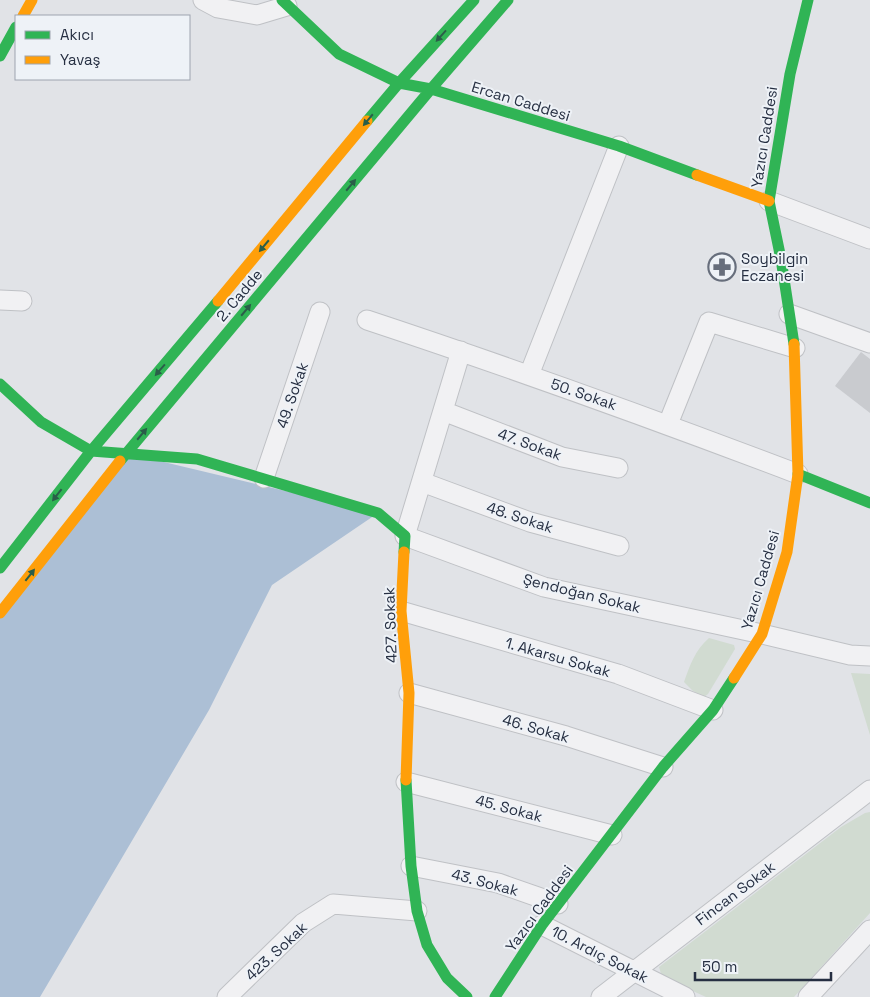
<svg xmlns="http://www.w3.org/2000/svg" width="870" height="997" font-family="'Space Grotesk',sans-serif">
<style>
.green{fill:#d1dbd1}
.water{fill:#acbfd5}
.building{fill:#c9cbcf}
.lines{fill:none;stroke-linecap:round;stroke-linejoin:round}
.street-casing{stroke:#bfc1c5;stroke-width:21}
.street{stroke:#f1f1f3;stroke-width:19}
.fast{stroke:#30b455;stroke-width:11}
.slow{stroke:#ff9f0a;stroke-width:11}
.oneway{fill:#2a5e49}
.labels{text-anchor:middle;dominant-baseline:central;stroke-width:4;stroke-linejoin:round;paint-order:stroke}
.street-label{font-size:15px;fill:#262f42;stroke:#eef2f7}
.poi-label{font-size:15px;fill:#262f42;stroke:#eef2f7;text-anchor:start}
</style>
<rect width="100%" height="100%" fill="#e1e3e7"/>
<!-- green -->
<path class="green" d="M709 638 734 645 735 649 708 694 704 697 693 691 684 682C690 665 695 650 709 638Z
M851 673 870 674V735Z
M870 812V913L794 997H706L662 977 659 967 841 827 865 813Z"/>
<!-- water -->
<path class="water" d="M126 453 378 513 272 585 209 710 40 997H0V606Z"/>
<!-- building -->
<path class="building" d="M861 352 870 359V413L835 386Z"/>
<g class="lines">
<!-- street casing -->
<g class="street-casing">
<path id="street" d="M203 0 218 8 257 15 287 6
M769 201 870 239
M0 300 22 301
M789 314 870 343
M367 320C512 368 656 420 798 474
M461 351 405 536 544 587 762 634 850 655 870 656
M529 375 619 146
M443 411 562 457 618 468
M668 424 709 322 795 348
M264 478 320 312
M422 482 530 522 619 546
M401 611 618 674 713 710
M409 693 566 736 663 767
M406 782 612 835
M411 866 498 883 558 904
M542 925 685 997
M227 997 303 923 333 904 417 911
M601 997 870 790
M808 997 870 930"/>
</g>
<!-- street -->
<use href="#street" class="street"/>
<!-- fast -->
<path class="fast" d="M282 0 339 54 399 83 431 89 619 146 697 175
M0 56 16 27
M367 121 399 83 474 0
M794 344 781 259 769 201 790 74 808 0
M0 384 41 422 91 451 197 459 378 513 405 536 404 552
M120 461 431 89 508 0
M798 474 870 503
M0 568 91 451 218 301
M406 780 411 866 417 911 427 945 447 978 467 997
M495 997 542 925 663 767 713 710 734 678"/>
<!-- slow -->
<path class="slow" d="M23 16 32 0
M697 175 769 201
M218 301 367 121
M404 552 401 611 409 693 406 780
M0 613 120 461
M734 678 762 634 787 552 798 474 794 344"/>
</g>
<!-- one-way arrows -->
<defs><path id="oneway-solid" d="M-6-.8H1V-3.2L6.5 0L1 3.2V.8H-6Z" transform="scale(1.25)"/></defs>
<g class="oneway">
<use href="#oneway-solid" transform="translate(441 36) rotate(132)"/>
<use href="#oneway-solid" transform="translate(368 120) rotate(130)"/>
<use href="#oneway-solid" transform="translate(351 185) rotate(-50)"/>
<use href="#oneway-solid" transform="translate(264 246) rotate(130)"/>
<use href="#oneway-solid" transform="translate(246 310) rotate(-50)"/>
<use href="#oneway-solid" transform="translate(160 370) rotate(131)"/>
<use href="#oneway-solid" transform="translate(142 434) rotate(-50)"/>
<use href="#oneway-solid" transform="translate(57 495) rotate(128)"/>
<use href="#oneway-solid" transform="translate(30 575) rotate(-52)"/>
</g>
<!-- icons -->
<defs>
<g id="pharmacy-ring" transform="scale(1.4375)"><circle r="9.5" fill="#eef2f7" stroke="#676e7c" stroke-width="1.5"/><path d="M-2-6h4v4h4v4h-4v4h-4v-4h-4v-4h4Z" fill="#676e7c"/></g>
</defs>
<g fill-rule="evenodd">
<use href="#pharmacy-ring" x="722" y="267"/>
</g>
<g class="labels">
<!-- street labels -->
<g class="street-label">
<text transform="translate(521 101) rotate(17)">Ercan Caddesi</text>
<text transform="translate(764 137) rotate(-81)">Yazıcı Caddesi</text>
<text transform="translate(239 295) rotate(-50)">2. Cadde</text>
<text transform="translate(584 394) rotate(19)">50. Sokak</text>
<text transform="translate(292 395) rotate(-71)">49. Sokak</text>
<text transform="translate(530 444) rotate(20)">47. Sokak</text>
<text transform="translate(520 517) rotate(18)">48. Sokak</text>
<text transform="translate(760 580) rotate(-74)">Yazıcı Caddesi</text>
<text transform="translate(582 593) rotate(14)">Şendoğan Sokak</text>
<text transform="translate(390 625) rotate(-92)">427. Sokak</text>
<text transform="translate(558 657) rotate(16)">1. Akarsu Sokak</text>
<text transform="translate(536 728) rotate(16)">46. Sokak</text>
<text transform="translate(509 808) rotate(15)">45. Sokak</text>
<text transform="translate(485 882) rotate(15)">43. Sokak</text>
<text transform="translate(735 893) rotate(-37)">Fincan Sokak</text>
<text transform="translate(539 908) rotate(-54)">Yazıcı Caddesi</text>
<text transform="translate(276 951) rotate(-43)">423. Sokak</text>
<text transform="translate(600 954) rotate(27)">10. Ardıç Sokak</text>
</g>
<!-- poi labels -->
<g class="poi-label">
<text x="741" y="258">Soybilgin<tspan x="741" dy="17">Eczanesi</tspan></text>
</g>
</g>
<!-- legend -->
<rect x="15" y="15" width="175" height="65" fill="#eef2f7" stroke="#9ea4af"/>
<rect x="25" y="31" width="25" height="8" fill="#30b455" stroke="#9ea4af"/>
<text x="60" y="40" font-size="15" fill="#262f42">Akıcı</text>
<rect x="25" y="56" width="25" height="8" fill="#ff9f0a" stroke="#9ea4af"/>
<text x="60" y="65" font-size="15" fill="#262f42">Yavaş</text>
<!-- scale -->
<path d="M695 972v8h136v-8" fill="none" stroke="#262f42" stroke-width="2.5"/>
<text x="702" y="972" font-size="15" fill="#262f42" stroke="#eef2f7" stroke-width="4" paint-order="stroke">50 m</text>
</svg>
